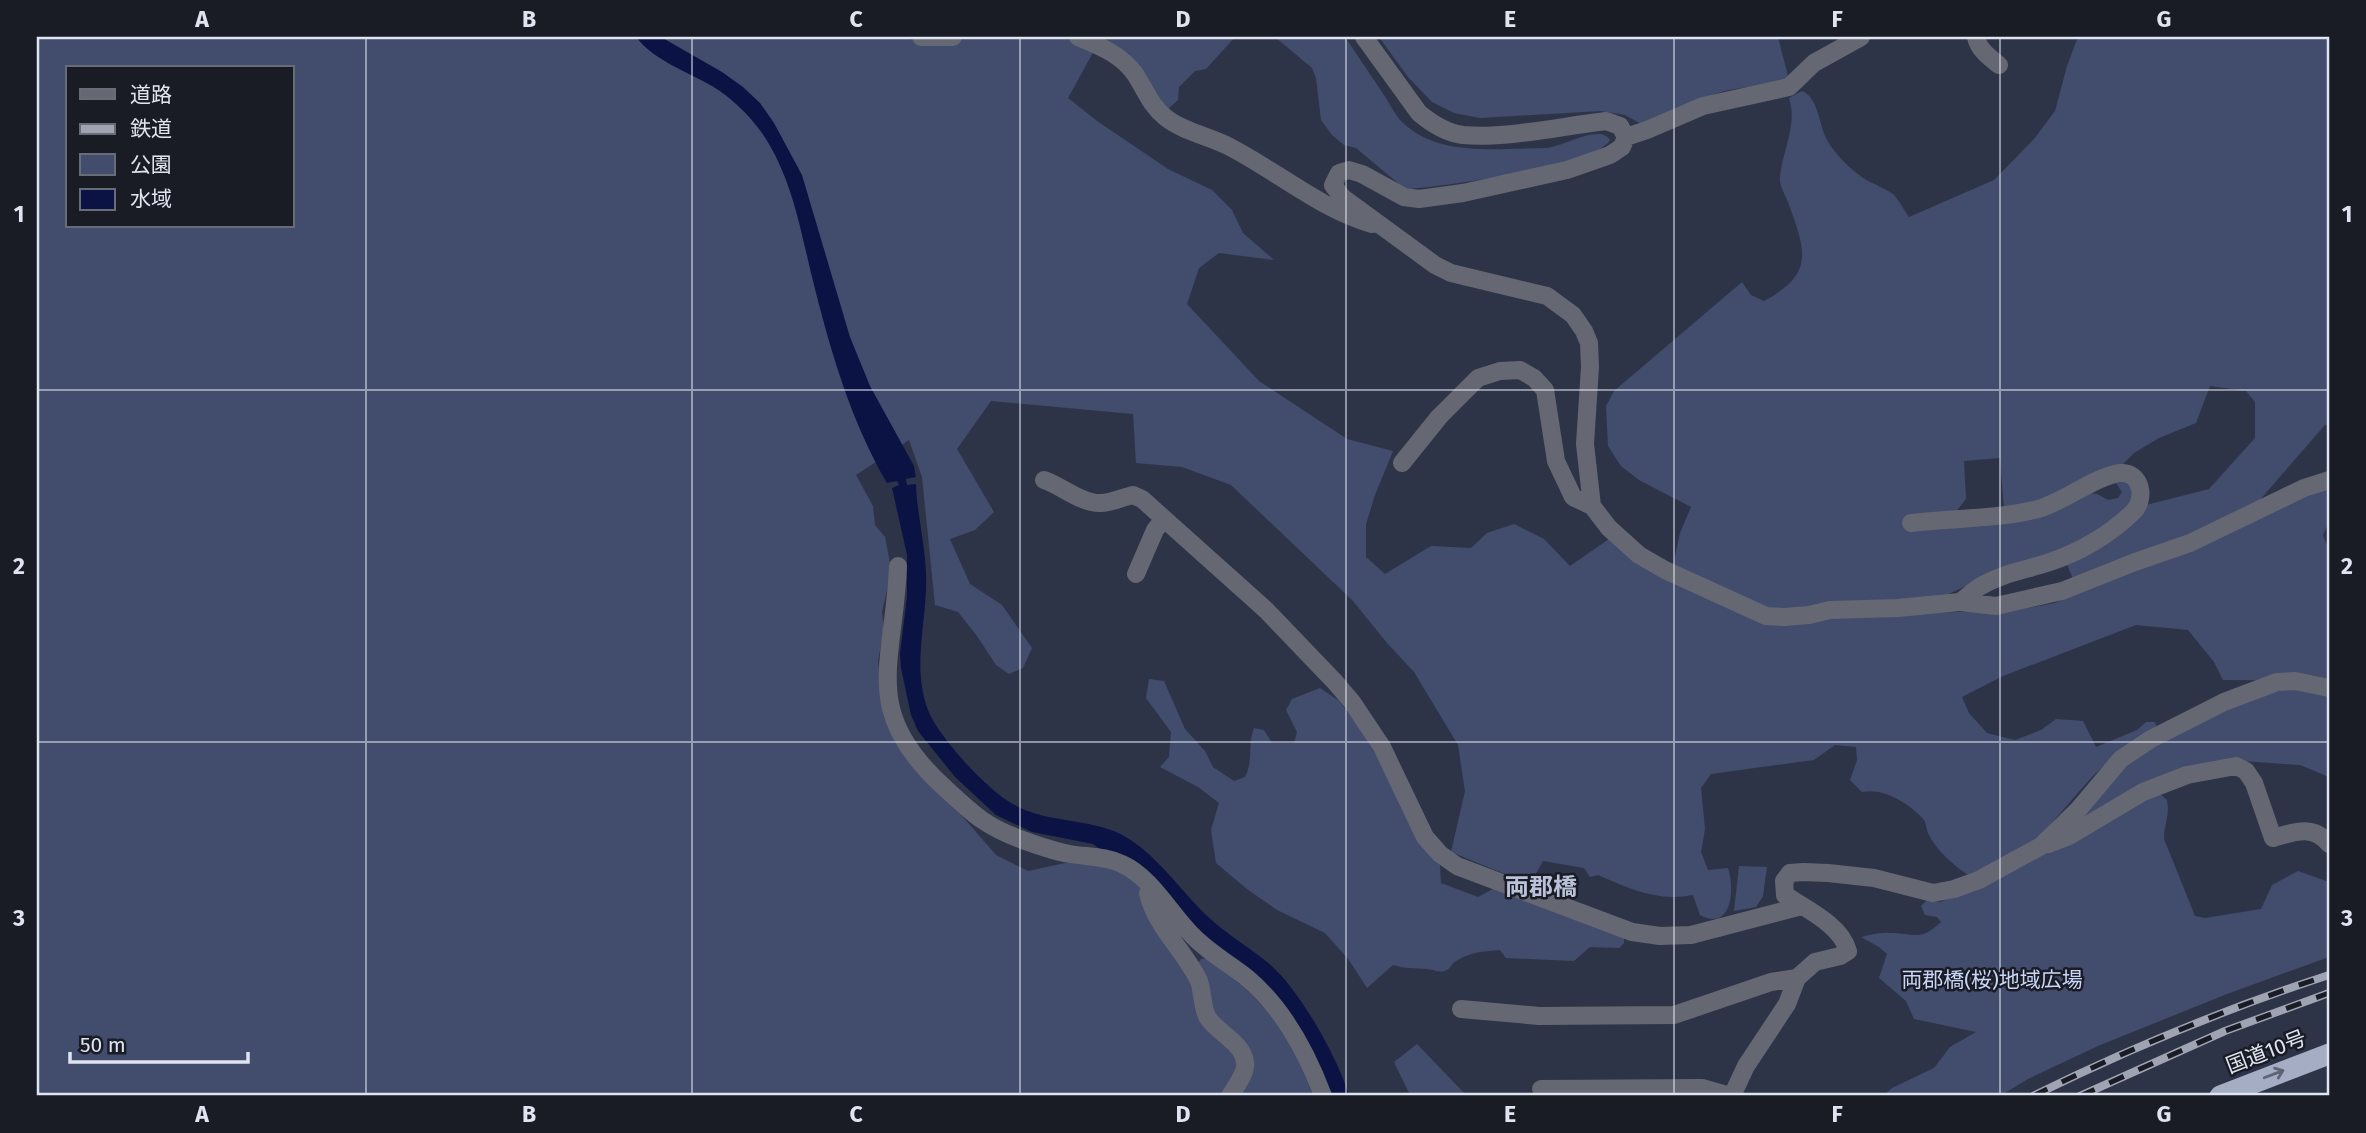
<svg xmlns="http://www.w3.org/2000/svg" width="2366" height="1133" font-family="'Fira Sans','Noto Sans JP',sans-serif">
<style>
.green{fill:#424c6d;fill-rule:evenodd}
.water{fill:#0b1344}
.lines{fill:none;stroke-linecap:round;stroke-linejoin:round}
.street{stroke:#656872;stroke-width:18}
.highway{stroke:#a5adc5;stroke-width:21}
.rail-casing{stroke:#9fa4b3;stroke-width:8}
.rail{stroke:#191c25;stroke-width:5;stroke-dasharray:16;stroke-linecap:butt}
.oneway{stroke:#5f6475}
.grid{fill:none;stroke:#dfe4f0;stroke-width:2;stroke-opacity:0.55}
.labels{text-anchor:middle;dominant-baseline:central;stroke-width:5;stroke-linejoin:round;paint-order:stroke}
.park-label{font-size:21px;fill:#cad6f8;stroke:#191c25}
.street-label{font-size:21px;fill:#dfe4f0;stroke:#191c25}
.quarter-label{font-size:24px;font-weight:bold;fill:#bac2da;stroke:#191c25}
.neatline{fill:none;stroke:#dfe4f0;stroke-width:2.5}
.grid-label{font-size:23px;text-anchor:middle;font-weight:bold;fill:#dfe4f0}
</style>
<rect width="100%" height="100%" fill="#2e3448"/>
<!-- green -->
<path class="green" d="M37 37H901L932 44 977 37H1063L1095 49 1068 98 1097 121 1168 169 1212 190 1232 210 1243 233 1274 260 1219 253 1199 268 1187 304 1259 381 1347 439 1393 451 1375 495 1366 524V557L1385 574 1431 546 1471 548 1487 533 1514 524 1544 539 1570 566 1609 539 1759 620 1957 612H2005L2055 603 2302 497 2329 488V522L2323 535 2329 550V681L2223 680 2214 662 2188 630 2136 625 2003 676 1962 697 1969 713 1987 733 2015 740 2041 730 2056 719 2083 721 2096 747 2137 730 2146 722H2155L2157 728 2116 754 2090 779 2035 842 1972 877C1958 870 1936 850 1929 835 1926 830 1927 825 1924 820 1909 803 1884 788 1862 792L1850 780 1857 760 1856 747 1835 745 1814 760 1711 774 1701 788 1705 829 1701 852 1708 870 1728 868C1735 889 1732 932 1700 915L1693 895C1657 902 1631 889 1598 875L1590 877 1584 868 1543 861 1530 884 1451 852 1465 791 1458 745 1414 672 1387 643 1353 601 1231 485 1182 467 1136 463 1133 414 991 401 957 449 994 512 975 530 950 539 970 584 1002 605 1032 648 1023 668 1009 674 996 665 977 636 958 612 935 605 922 477 909 440 856 475 873 506 875 525 885 537 890 563 889 581 882 612 884 628 878 661 882 706 896 743 922 777 962 816 996 855 1028 871 1079 860 1112 866 1138 883 1153 922 1240 1060 1224 1096H37ZM68 68H292V226H68Z
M1096 37H1235L1206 69 1195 71 1179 87 1178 100 1167 110Z
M1275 37H1345C1358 56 1371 76 1384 95 1390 104 1395 115 1402 122 1438 158 1500 148 1546 148 1563 147 1600 123 1610 140 1598 165 1437 188 1405 189L1356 148 1344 145 1332 135 1321 120 1316 78 1312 68Z
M1379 37H1778L1789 80C1768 89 1761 85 1741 88 1707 92 1674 112 1643 125L1625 115 1601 111 1480 118 1454 113 1432 102 1408 77Z
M2078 37H2329V425H2325L2258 502 2183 537 2073 579 2066 562 2146 505 2209 489 2255 438V402L2246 391 2210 386 2196 423 2159 438 2134 453 2119 468 2061 495 2004 509 2000 458 1964 461 1966 499 1955 513 1906 529 2088 493 2097 494 2108 500 2118 498 2122 492 2116 483 2131 480 2135 502 2083 543 1983 578 1940 598 1777 610 1748 601 1673 566 1680 533 1691 507 1639 480 1621 466 1608 446 1606 406 1614 391 1742 282 1751 295 1764 301C1816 273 1805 250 1788 202 1785 195 1779 185 1780 177 1782 151 1798 125 1789 98L1802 91C1818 97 1819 124 1826 138 1834 154 1853 172 1868 181 1876 185 1886 189 1893 194 1899 200 1904 210 1909 217L1994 180 2034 139 2055 111 2067 66Z
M1149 679 1164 681 1185 729 1205 751 1213 767 1234 781 1245 777C1254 759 1247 747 1254 728L1264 730 1272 743H1294L1297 732 1286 710 1292 699 1320 688 1338 700 1355 721 1381 763 1418 842 1440 865 1441 883 1478 897 1493 889 1616 933 1624 938V943L1619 948 1590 947 1574 961 1506 958 1500 950C1485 951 1470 952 1456 961 1451 964 1450 970 1444 971 1438 973 1433 969 1427 969 1414 968 1406 969 1393 965L1367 988 1349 960 1325 933 1277 910 1247 889 1216 863 1211 830 1219 803 1198 787 1160 767 1169 757 1171 732 1146 698Z
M2292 688 2329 696V777L2300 765 2242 761 2135 791 2075 822 2125 764 2199 721 2279 690Z
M2159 793 2167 800C2170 817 2164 823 2164 839L2195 916 2205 918 2261 909 2272 885 2298 871 2329 882V957L2227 994 2098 1046 2028 1079 2000 1096H1883L1892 1088 1934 1068 1950 1047 1976 1032 1914 1019 1906 1001 1879 978 1887 954 1879 947 1861 937C1870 935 1880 932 1889 933 1915 933 1920 942 1941 922L1937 917 1925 915 1921 906 1927 900 1940 902 1982 885Z
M1739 866 1767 867 1763 896 1756 907 1734 911Z
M1207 958C1262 997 1290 1032 1313 1096H1235L1246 1078 1213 1018 1196 966 1201 959Z
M1417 1044 1467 1096 1410 1095 1394 1062Z"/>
<!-- water -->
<path class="water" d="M636 37H661L722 72 743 87 760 103 774 123 802 175 850 337 870 386 914 466 916 477 906 479 907 485 916 484C917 514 925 543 926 573 928 620 911 665 928 710 938 736 984 786 1008 801 1017 807 1027 811 1037 814 1064 822 1100 822 1124 836 1156 854 1178 887 1204 913 1223 932 1246 945 1267 962 1297 985 1339 1059 1349 1096H1329L1314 1059 1209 942 1101 850 1093 844 1032 832 996 815 955 777 918 731 911 715 901 668 900 654 907 596V555L892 488 899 485 897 481 887 483C852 423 832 356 815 289 801 235 794 180 762 133 749 115 731 97 712 86 686 71 655 61 636 37Z"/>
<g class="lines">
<!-- street -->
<path class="street" d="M921 37H953
M1078 37C1099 46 1121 54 1135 74 1145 89 1150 105 1165 117 1182 131 1208 136 1228 146 1277 171 1320 209 1372 224
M1364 37 1419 113C1431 123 1446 133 1463 135 1506 139 1562 126 1606 121L1620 126 1626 137 1622 147 1610 155 1567 170 1463 193 1419 199 1404 197 1362 174 1349 170 1339 173 1333 185 1342 197 1435 265 1451 273 1547 296 1573 315 1584 331 1589 343 1590 367 1585 444 1592 506 1609 528 1639 555 1665 570 1766 616 1784 617 1809 615 1830 610 1898 608 1960 602 1996 606 2062 591 2135 562 2190 543 2304 488 2329 480
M1976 37C1978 49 1990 58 1999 65
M1626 137 1647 130 1703 106 1789 87 1814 63 1861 37
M1402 463 1439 417 1478 378 1500 371 1520 370 1534 378 1545 390 1556 461 1573 497 1592 506
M1044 480C1062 486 1082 504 1101 503 1111 503 1123 497 1133 495L1142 499 1266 610 1335 682 1352 702 1382 747 1425 837 1440 854 1457 866 1632 932 1660 936 1691 935 1802 906
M1911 523C1953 518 1997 519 2038 509 2064 502 2097 475 2121 473 2142 472 2146 500 2133 512 2110 535 2078 553 2047 563 2025 570 2001 574 1981 586 1974 590 1967 597 1960 602
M898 566C894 665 859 711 946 789 973 814 985 826 1020 839 1036 845 1053 851 1070 854 1088 857 1106 856 1122 864 1151 877 1170 913 1192 935 1208 952 1228 963 1246 977 1282 1007 1307 1053 1323 1096
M1136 574 1155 530 1163 520
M2048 844 2069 836 2143 792 2187 775 2236 766 2246 771 2254 783 2273 838C2294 832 2313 824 2329 844
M1148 893C1155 926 1185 951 1199 981 1203 992 1202 1009 1208 1018 1218 1033 1243 1043 1245 1062 1247 1073 1235 1087 1230 1096
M1461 1009 1539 1016 1674 1015 1771 982 1797 978
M1541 1089 1702 1088 1730 1096
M1732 1096 1746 1066 1787 1004 1797 978 1815 962 1840 956 1848 951C1841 925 1806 909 1785 895L1784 881 1790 873 1803 872 1828 873 1874 878 1933 893 1954 889 1979 880 2041 846 2078 810 2121 759 2151 739 2224 702 2277 682 2295 681 2329 688"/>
<!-- highway -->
<path class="highway" d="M2220 1096 2329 1054"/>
<!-- rail casing -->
<g class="rail-casing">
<path id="rail" d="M2033 1096C2128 1049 2228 1008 2329 975
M2080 1096 2225 1031 2329 993"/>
</g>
<!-- rail -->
<use href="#rail" class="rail"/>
</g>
<!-- one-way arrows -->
<defs><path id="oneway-shaft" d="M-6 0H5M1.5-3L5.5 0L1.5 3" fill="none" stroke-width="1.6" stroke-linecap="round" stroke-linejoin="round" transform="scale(1.75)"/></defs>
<use class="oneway" href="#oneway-shaft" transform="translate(2274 1074) rotate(-21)"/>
<!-- grid -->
<path class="grid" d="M366 37V1096M692 37V1096M1020 37V1096M1346 37V1096M1674 37V1096M2000 37V1096M37 390H2329M37 742H2329"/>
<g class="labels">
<!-- park labels -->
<g class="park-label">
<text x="1992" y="980">両郡橋(桜)地域広場</text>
</g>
<!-- street labels -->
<g class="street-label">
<text transform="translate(2266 1052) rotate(-21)">国道10号</text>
</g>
<!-- quarter labels -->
<g class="quarter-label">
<text x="1541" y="887">両郡橋</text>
</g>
</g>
<!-- border -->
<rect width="2366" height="1133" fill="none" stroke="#191c25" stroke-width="77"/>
<!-- legend -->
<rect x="66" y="66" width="228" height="161" fill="#191c25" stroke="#686c76" stroke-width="2"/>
<rect x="80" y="89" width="35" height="10" fill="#656872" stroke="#686c76" stroke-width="2"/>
<text x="130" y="102" font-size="21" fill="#dfe4f0">道路</text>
<rect x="80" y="124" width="35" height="10" fill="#9fa4b3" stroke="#686c76" stroke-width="2"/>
<text x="130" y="136" font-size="21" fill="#dfe4f0">鉄道</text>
<rect x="80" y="154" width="35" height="21" fill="#424c6d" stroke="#686c76" stroke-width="2"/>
<text x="130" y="172" font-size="21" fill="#dfe4f0">公園</text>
<rect x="80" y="189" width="35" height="21" fill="#0b1344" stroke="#686c76" stroke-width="2"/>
<text x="130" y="206" font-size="21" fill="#dfe4f0">水域</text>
<!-- scale -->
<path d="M70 1052v10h178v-10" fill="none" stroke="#dfe4f0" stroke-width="3.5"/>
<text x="80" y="1052" font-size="21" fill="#dfe4f0" stroke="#191c25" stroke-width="5" paint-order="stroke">50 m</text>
<rect x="38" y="38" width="2290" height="1056" class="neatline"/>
<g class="grid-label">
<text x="202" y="27">A</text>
<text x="529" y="27">B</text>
<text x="856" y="27">C</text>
<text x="1183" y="27">D</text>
<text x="1510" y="27">E</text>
<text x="1837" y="27">F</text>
<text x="2164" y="27">G</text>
<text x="19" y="222">1</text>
<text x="2347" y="222">1</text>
<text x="19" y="574">2</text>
<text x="2347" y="574">2</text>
<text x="19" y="926">3</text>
<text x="2347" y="926">3</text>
<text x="202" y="1122">A</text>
<text x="529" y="1122">B</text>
<text x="856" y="1122">C</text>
<text x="1183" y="1122">D</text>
<text x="1510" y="1122">E</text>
<text x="1837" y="1122">F</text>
<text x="2164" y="1122">G</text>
</g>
</svg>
